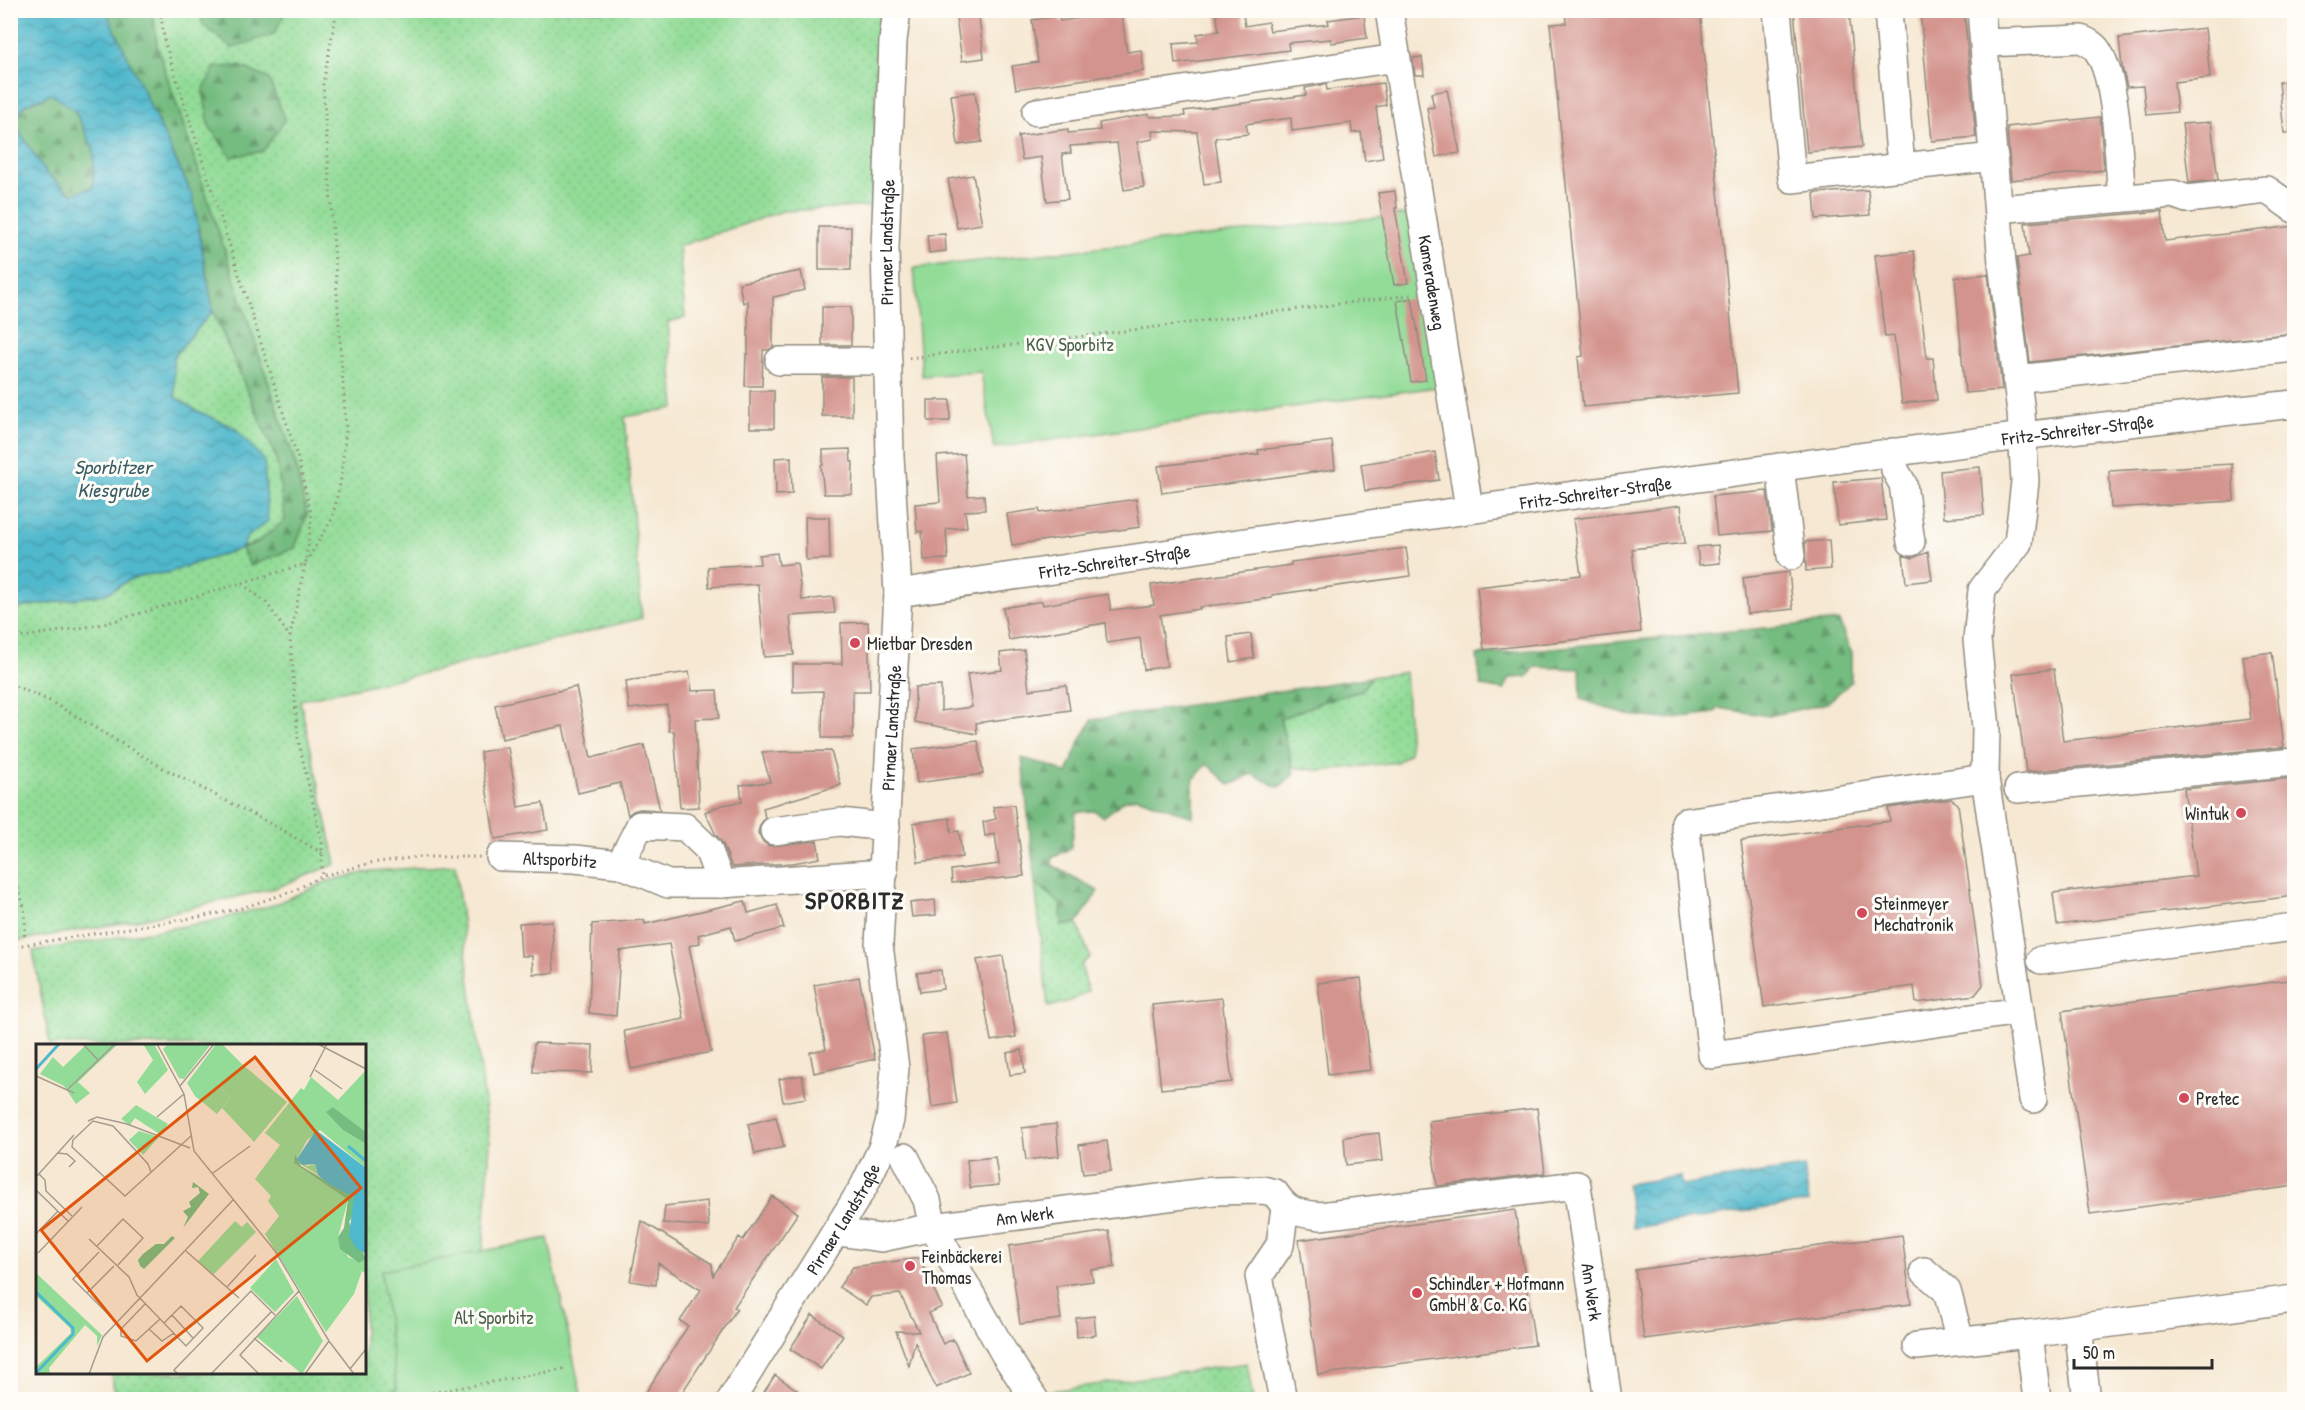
<svg xmlns="http://www.w3.org/2000/svg" width="2305" height="1410" font-family="'Patrick Hand',sans-serif">
<style>
.grass{fill:url(#grass-dots);stroke:#5e8461;stroke-width:1.5}
.forest{fill:url(#forest-firs);stroke:#507456;stroke-width:1.5}
.green{fill:#92dc97;stroke:#5e8461;stroke-width:1.5}
.water{fill:url(#water-waves);stroke:#3d727c;stroke-width:1.5;fill-rule:evenodd}
.building{fill:#d4948e}
.lines{fill:none;stroke-linecap:round;stroke-linejoin:round}
.minor-casing{stroke:#908a7e;stroke-width:30}
.path{stroke:#908a7e;stroke-width:3;stroke-dasharray:1.5 4.5;stroke-linecap:butt}
.minor{stroke:#fff;stroke-width:27}
.poi-dot{fill:#d1495b;stroke:#fdfcf7;stroke-width:2}
.labels{text-anchor:middle;dominant-baseline:central;stroke-width:6;stroke-linejoin:round;paint-order:stroke}
.street-label{font-size:18px;fill:#2b2b2b;stroke:#fdfcf7}
.park-label{font-size:18px;fill:#4a604b;stroke:#fdfcf7}
.poi-label{font-size:18px;fill:#2b2b2b;stroke:#fdfcf7;text-anchor:start}
.water-label{font-size:20px;font-style:italic;fill:#385c63;stroke:#fdfcf7}
.district-label{font-size:24px;font-weight:bold;letter-spacing:1.5px;fill:#2b2b2b;stroke:#fdfcf7}
.inset-river{fill:none;stroke:#4fb8cc;stroke-width:3}
.inset-road{fill:none;stroke:#a59c8f;stroke-width:1.5}
.view{fill:#df570e;fill-opacity:0.15;stroke:#df570e;stroke-width:3}
.inset-edge{fill:none;stroke:#2b2b2b;stroke-width:3}
</style>
<defs>
<pattern id="grass-dots" width="8" height="8" patternUnits="userSpaceOnUse" patternTransform="scale(1.5)"><rect width="8" height="8" fill="#92dc97"/><path d="M2 2h.1M6 6h.1" fill="none" stroke="#7ebd82" stroke-width="1.8" stroke-linecap="round"/></pattern>
<pattern id="forest-firs" width="22" height="20" patternUnits="userSpaceOnUse" patternTransform="scale(1.5)"><rect width="22" height="20" fill="#75bc80"/><path d="M5 1l3.5 6h-7zM16 11l3.5 6h-7z" fill="#609969"/></pattern>
<pattern id="water-waves" width="16" height="10" patternUnits="userSpaceOnUse" patternTransform="scale(1.5)"><rect width="16" height="10" fill="#4fb8cc"/><path d="M0 5q4-4 8 0t8 0" fill="none" stroke="#4296a6"/></pattern>
</defs>
<rect width="100%" height="100%" fill="#fdfcf7"/>
<filter id="ink" filterUnits="userSpaceOnUse"><feTurbulence type="fractalNoise" baseFrequency=".0167" numOctaves="2"/><feDisplacementMap in="SourceGraphic" scale="12" xChannelSelector="R" yChannelSelector="G"/><feConvolveMatrix kernelMatrix="1 2 1 2 8 2 1 2 1" color-interpolation-filters="sRGB"/></filter>
<filter id="wash" filterUnits="userSpaceOnUse"><feTurbulence type="fractalNoise" baseFrequency=".008" numOctaves="4" result="noise"/><feDisplacementMap in="SourceGraphic" scale="24" xChannelSelector="R" yChannelSelector="G"/><feGaussianBlur stdDeviation="1.35" result="paint"/><feColorMatrix in="noise" values="0 0 0 0 0 0 0 0 0 0 0 0 0 0 0 0 0 1.4 0 .05"/><feComposite in="paint" operator="in"/></filter>
<g filter="url(#wash)">
<rect width="100%" height="100%" fill="#f6e8d2"/>
<!-- grass -->
<path class="grass" d="M153 11H881L877 41 873 206 783 211 679 246 685 318 668 322 675 408 625 417 642 618 430 672 300 700 336 864 275 888 133 921 11 942V609L106 594 129 580 144 575 167 573 242 548 247 537 268 521 235 428 197 411 175 397 173 357 213 311 276 457 286 520 258 542 242 548 250 565 307 515 294 460 157 46Z
M1405 672 1410 753 1397 762 1322 771 1293 767 1280 719 1324 701 1361 691 1371 677Z
M455 865 490 1143 483 1251 381 1271 397 1391 343 1400 116 1399 111 1373 364 1372V1046L50 1045 33 951 209 922 273 905 328 881 372 871Z
M1035 882 1062 905V926L1077 923 1090 957 1081 965 1088 991 1073 1000 1048 1007Z
M1247 1363 1253 1399 1049 1400 1044 1392Z"/>
<!-- forest -->
<path class="forest" d="M106 11H153L157 46 294 460 307 515 295 548 250 566 242 548 258 542 285 520 276 457 213 311 193 197Z
M200 11V10L286 11 274 34 232 48 203 25Z
M240 66 269 79 285 120 263 151 231 157 209 126 203 90 215 67Z
M51 94 75 111 94 150 93 187 72 194 46 173 14 123 24 105Z
M1839 621 1851 653V682L1827 703 1769 716 1719 708 1714 713 1666 719 1627 715 1581 699 1580 669 1535 667 1527 677 1510 678 1504 690 1481 686 1477 655Z
M1371 677 1361 691 1324 701 1280 719 1294 774 1279 787 1252 774 1230 785 1207 764 1193 780V817L1137 797 1125 800 1103 817 1095 811 1076 812 1071 848 1052 858V865L1098 891 1077 923 1062 926 1061 905 1035 882 1022 758 1053 767 1067 774 1078 745 1092 720Z"/>
<!-- green -->
<path class="green" d="M1418 213 1444 386 994 448 981 372 922 376 914 268Z
M548 1238 582 1399H343L397 1390 381 1271Z"/>
<!-- water -->
<path class="water" d="M11 10 106 11 193 197 213 311 173 357 175 397 197 411 235 428 264 460 268 521 247 537 242 548 167 573 144 575 129 580 106 594 11 609ZM51 94 75 111 94 150 93 187 72 194 46 173 14 123 24 105Z
M1804 1167 1809 1202 1633 1228 1627 1184 1680 1176 1681 1185Z"/>
<g id="blocks">
<!-- building -->
<path class="building" d="M955 10H978L984 58 962 61Z
M1102 10H1121L1127 52 1141 50 1144 71 1016 89 1012 66 1038 62 1032 20 1059 16 1060 21 1102 15Z
M1216 10H1242L1245 26 1268 22 1270 31 1329 24 1328 20 1364 15 1367 38 1331 43V39L1288 43 1289 50 1175 64 1173 44 1198 42 1197 34 1219 31Z
M1565 10H1700L1738 393 1583 407 1578 357 1583 356 1550 24 1566 23Z
M1794 10H1849L1862 147 1807 152Z
M1920 10H1964L1976 137 1932 141Z
M2205 28 2210 78 2174 82 2177 112 2146 115 2143 86 2127 87 2122 67 2119 38Z
M1422 57 1424 75H1415L1413 58Z
M2295 81V133H2284L2279 82Z
M1383 83 1386 105 1376 107 1383 158 1365 161 1361 132 1352 133 1351 123 1292 131 1291 118 1246 124 1248 134 1215 138 1221 182 1204 184 1197 132 1152 131 1153 139 1137 142 1144 187 1124 190 1117 143 1070 146 1071 153 1062 154 1068 199 1047 201 1041 157 1022 160 1018 136 1068 129V133L1100 130 1099 123 1149 114 1150 117 1185 116 1184 111 1306 95 1305 88 1326 84 1327 90Z
M1447 90 1460 153 1436 157 1427 108 1434 107 1431 93Z
M975 92 982 142 958 145 951 95Z
M2100 117 2104 170 2011 180 2007 127Z
M2211 122 2218 180 2189 183 2182 124Z
M973 175 982 224 957 228 948 179Z
M1868 190 1870 215 1816 219 1814 193Z
M1395 191 1397 208H1395L1408 283 1394 285 1378 193Z
M2162 211 2165 241 2295 226V333L2030 362 2017 258 2029 256 2025 223Z
M819 227H851V270H819Z
M945 234 946 251 929 253 927 235Z
M1914 251 1927 358H1933L1937 400 1902 403 1894 336 1885 337 1875 255Z
M801 271 805 290 773 297V347L769 350H763L762 386H745L746 354H748V301L743 303 739 283Z
M1988 274 2002 390 1965 393 1955 277Z
M1412 298 1426 380 1411 382 1397 301Z
M822 307H851V345H822Z
M822 377H852V416H822Z
M750 391H774V428H750Z
M928 400H950V421H928Z
M1332 441 1335 469 1162 493 1158 466 1259 454 1258 450Z
M850 449 851 462H853L852 494H824L821 466 823 465V450Z
M1435 452 1439 480 1365 491 1361 464Z
M964 454 968 496 984 495 985 510 965 511 967 527 946 529 948 559 924 560 922 531 917 532 915 504 940 502 937 456Z
M791 457 792 494 776 495 775 458Z
M2232 464 2234 501 2111 508 2109 471Z
M1980 467 1984 515 1944 518 1940 471Z
M1881 478 1886 520 1838 525 1834 482Z
M1767 491 1772 531 1717 536 1713 496Z
M1136 499 1140 527 1012 545 1007 514 1039 509 1040 513Z
M1681 505 1685 543 1632 549 1641 632 1484 650 1477 587 1581 575 1573 519Z
M805 517H829L830 559 806 560Z
M1829 540 1831 569 1806 571 1805 542Z
M1718 545 1720 563 1699 565 1697 547Z
M1406 548 1410 576 1272 595V598L1199 607 1200 609 1160 615 1167 666 1144 670 1140 638 1107 643 1105 623 1009 640 1003 608 1042 601 1043 605 1108 594 1111 610 1154 605 1151 585 1291 565V562Z
M1928 552 1932 580 1906 583 1903 555 1913 558Z
M777 553 779 565 797 563 802 600 833 597 835 613 790 616 794 655 764 657 758 584 709 587 708 567 760 564 759 555Z
M1789 572 1793 609 1747 614 1743 578Z
M868 622 870 691H853V738H822L823 691 793 692V664H842L841 623Z
M1251 634 1254 658 1231 662 1228 637Z
M1024 650 1029 690 1066 685 1070 710 976 723 977 734 915 722V687L941 686V711L972 707 967 674 1002 670 1000 653Z
M2272 652 2284 747 2026 772 2013 674 2054 669 2063 741 2251 719 2243 656Z
M689 672 692 691 717 690 719 718 695 719 699 807 680 808 674 731H669L667 705 629 709 626 681Z
M576 687 591 758 644 745 660 810 640 809 633 811 628 815 620 783 578 793 563 726 502 739 495 705Z
M978 741 983 774 917 783 913 749Z
M508 747 518 807 543 803 548 830 495 839 480 752Z
M831 751 841 785 763 808 765 818 760 825 758 833 762 841 769 846 817 841 820 858 793 863 732 867 723 844 716 835 705 812 722 805 742 802 740 785 770 782 762 752Z
M2295 778V896L2057 925 2053 893 2196 876 2184 789Z
M1951 799 1958 804 1983 985 1975 995 1916 1003 1914 986 1764 1007 1741 841 1890 821 1888 808Z
M1014 805 1024 876 952 883 951 870 999 864 995 834 985 836 983 822 996 819 993 807Z
M950 818 951 832 959 831 962 857 918 862 913 823Z
M935 900 936 915 912 917 910 903Z
M745 901 748 913 777 905 784 928 735 941 731 926 698 935 700 943 689 946 711 1052 631 1069 624 1031 684 1019 669 944 620 951 616 1016 589 1013 592 924 644 920 645 924Z
M552 921 554 973 533 974 532 956H521L519 923Z
M1003 956 1016 1037 991 1041 977 960Z
M941 970 943 989 920 992 917 973Z
M859 977 875 1059 814 1073 810 1052 826 1049 814 985Z
M1361 978 1371 1070 1328 1075 1318 983Z
M2295 979V1186L2090 1214 2062 1011Z
M1222 998 1232 1082 1161 1089 1152 1005Z
M947 1033 957 1103 932 1107 922 1036Z
M534 1043 593 1045 592 1073 533 1072Z
M1022 1050 1025 1073 1010 1075 1007 1053Z
M802 1075 806 1098 783 1102 779 1079Z
M1537 1108 1545 1173 1437 1186 1429 1121Z
M776 1117 784 1147 755 1154 748 1124Z
M1056 1124 1059 1156 1026 1160 1022 1128Z
M1379 1133 1382 1161 1346 1165 1344 1137Z
M1107 1141 1111 1171 1083 1174 1079 1145Z
M995 1157 999 1185 970 1188 967 1160Z
M772 1196 798 1213 734 1307 737 1309 677 1400H641L688 1326 680 1321 701 1290 658 1263 656 1285 630 1281 642 1221 712 1264 713 1276 739 1237 743 1240Z
M707 1201 709 1227 663 1223 665 1206Z
M1515 1210 1535 1345 1318 1375 1299 1240Z
M1109 1231 1115 1267 1091 1270 1093 1281 1056 1286 1061 1319 1020 1324 1009 1246Z
M1902 1235 1911 1304 1644 1339 1635 1270Z
M919 1258 942 1307 929 1313 943 1344 953 1339 969 1373 936 1388 915 1342 909 1366 896 1331 919 1332 900 1294 871 1297 866 1305 839 1287 853 1267Z
M812 1315 843 1335 821 1369 790 1349Z
M1094 1316 1096 1335 1077 1337 1076 1318Z
M775 1375 812 1400H759Z"/>
</g>
</g>
<g filter="url(#ink)">
<use href="#blocks" fill-opacity="0" stroke="#908a7e" stroke-width="1.5"/>
<g class="lines">
<!-- minor casing -->
<g class="minor-casing">
<g id="minor">
<path id="s1" d="M1389 10 1469 508"/>
<path d="M1777 10 1792 179 1994 157"/>
<path d="M1888 10 1901 167"/>
<path d="M1981 10 2002 263 2021 412 2025 482 2018 543 1982 590 1977 640 1986 728 1985 778 2033 1099"/>
<path d="M1984 43 2081 39C2088 42 2095 45 2099 53 2118 84 2118 160 2122 198"/>
<path d="M1036 112 1396 58"/>
<path d="M1998 209 2173 194 2187 199 2267 190 2294 209"/>
<path d="M779 361H888"/>
<path d="M2016 379 2294 348"/>
<path d="M1893 452 1895 470 1903 484 1911 542"/>
<path d="M1780 467 1791 556"/>
<path id="s2" d="M898 593C1363 524 1828 456 2294 404"/>
<path d="M1985 778 1685 822 1712 1055 2020 1011"/>
<path d="M2018 789 2294 762"/>
<path d="M774 831 840 822 886 827"/>
<path id="s3" d="M500 857 575 859 620 864 668 884H721L884 873"/>
<path d="M620 864 640 825 685 827 708 849 721 884"/>
<path d="M2041 960 2294 927"/>
<path d="M905 1157 927 1200 933 1227 1004 1353 1035 1400"/>
<path id="s4" d="M838 1232 881 1238 933 1227 1214 1191 1263 1190 1275 1193C1288 1213 1298 1213 1320 1216L1577 1185 1608 1400"/>
<path d="M1924 1271 1947 1291 1960 1341"/>
<path d="M2078 1328 2087 1400"/>
<path d="M2029 1334 2037 1400"/>
<path d="M1917 1346 2029 1334 2294 1299"/>
<path id="s5" d="M731 1400 864 1186 882 1148 890 1120 895 1068 879 945 898 593 890 456 885 248 893 41 897 10"/>
<path d="M1283 1400 1259 1276 1280 1245 1285 1207"/>
</g>
</g>
<!-- path -->
<path class="path" d="M160 10 165 43 298 459 312 518 305 564
M909 358 1411 295
M306 562 332 519 341 479 346 429 323 84 337 10
M242 584 266 602 290 637
M10 639 104 624 305 564 290 637 298 739 322 843V876
M10 684 48 700 163 768 275 826 322 853
M10 871C22 894 28 913 24 939
M10 947 205 916 242 908 293 891 322 876 371 863 417 857H480
M391 1400 564 1369"/>
<!-- minor -->
<use href="#minor" class="minor"/>
</g>
</g>
<!-- markers -->
<g class="poi-dot">
<circle cx="855" cy="643" r="6"/>
<circle cx="2241" cy="813" r="6"/>
<circle cx="1862" cy="913" r="6"/>
<circle cx="2184" cy="1098" r="6"/>
<circle cx="910" cy="1266" r="6"/>
<circle cx="1417" cy="1293" r="6"/>
</g>
<g class="labels">
<!-- street labels -->
<g class="street-label">
<text stroke="none"><textPath href="#s5" startOffset="1203">Pirnaer Landstraße</textPath></text>
<text stroke="none"><textPath href="#s1" startOffset="276">Kameradenweg</textPath></text>
<text stroke="none"><textPath href="#s2" startOffset="1191">Fritz-Schreiter-Straße</textPath></text>
<text stroke="none"><textPath href="#s2" startOffset="705">Fritz-Schreiter-Straße</textPath></text>
<text stroke="none"><textPath href="#s2" startOffset="219">Fritz-Schreiter-Straße</textPath></text>
<text stroke="none"><textPath href="#s5" startOffset="717">Pirnaer Landstraße</textPath></text>
<text stroke="none"><textPath href="#s3" startOffset="60">Altsporbitz</textPath></text>
<text stroke="none"><textPath href="#s4" startOffset="189">Am Werk</textPath></text>
<text stroke="none"><textPath href="#s5" startOffset="213">Pirnaer Landstraße</textPath></text>
<text stroke="none"><textPath href="#s4" startOffset="861">Am Werk</textPath></text>
</g>
<!-- park labels -->
<g class="park-label">
<text x="1070" y="344">KGV Sporbitz</text>
<text x="494" y="1317">Alt Sporbitz</text>
</g>
<!-- poi labels -->
<g class="poi-label">
<text x="867" y="643">Mietbar Dresden</text>
<text x="2229" y="813" text-anchor="end">Wintuk</text>
<text x="1874" y="903">Steinmeyer<tspan x="1874" dy="21">Mechatronik</tspan></text>
<text x="2196" y="1098">Pretec</text>
<text x="922" y="1256">Feinbäckerei<tspan x="922" dy="21">Thomas</tspan></text>
<text x="1429" y="1283">Schindler + Hofmann<tspan x="1429" dy="21">GmbH &amp; Co. KG</tspan></text>
</g>
<!-- water labels -->
<g class="water-label">
<text x="113" y="466">Sporbitzer<tspan x="113" dy="23">Kiesgrube</tspan></text>
</g>
<!-- district labels -->
<g class="district-label">
<text x="855" y="900">SPORBITZ</text>
</g>
</g>
<!-- overview -->
<g transform="translate(36 1044)">
<rect width="330" height="330" fill="#f6e8d2"/>
<path d="M51 0H82L42 38 54 49 40 60 28 42 4 30 17 13 27 23ZM107 0H118L132 26 109 50 101 38 117 16ZM206 20 251 58 218 98 186 64 194 54 184 44ZM330 26V88L297 63 307 86 330 100V124L284 86 271 96 261 115 271 122 279 120 282 131 260 117 261 111 258 119 312 156 302 193 312 213 324 218 330 215V230L326 227 318 250 290 288 229 190 243 172 232 157 235 152 219 135 244 101 229 89 265 44 268 46 275 33 302 56ZM100 61 132 80 125 91 99 74 94 81 85 75ZM103 87 123 93 107 111 93 96ZM240 215 258 248 239 268 214 244ZM0 229 66 291 61 302V292L49 281 13 324 14 330H0V323L35 289 34 284 0 252ZM261 252 287 297 266 330 221 293Z" fill="#92dc97"/>
<path d="M297 63 330 88V100L307 86 290 68ZM259 110 265 122 318 153V169L313 178 330 215 323 219 304 205 302 193 308 184 312 156 258 119ZM157 138 173 150 147 184 152 173 147 167 155 163 153 158 164 149 162 143 156 144ZM136 192 139 194 108 225 104 222 102 216 107 210 120 200H128Z" fill="#75bc80"/>
<path d="M132 0H175L148 35 143 34 127 5ZM180 0H186L206 20 184 44 194 54 181 70 159 52 151 39ZM199 177 206 183 211 178 220 188 177 231 162 217Z" fill="#92dc97"/>
<path d="M280 86 330 124V210L320 204 313 192 318 153 293 140 282 131 279 120 266 121 261 115Z" fill="#4fb8cc"/>
<path class="inset-river" d="M0 25 23 0M312 102 330 117M0 248 37 284V290L0 329"/>
<path class="inset-road" d="M47 0 62 16M121 0 148 50 158 107 239 207 293 297 318 330M282 0 330 25M279 26 306 45M0 32 38 49M274 33 291 0M144 42 178 0M31 46 79 0M121 73 148 50M52 77 61 73 91 80 154 104M21 109 31 110 39 117 33 123M115 128 112 120 77 82 57 77 37 96 36 103 89 152 155 92M177 129 214 102M3 130 9 136 10 147 36 172M0 133 38 91M0 146 32 177M0 190 22 167M53 195 93 233 101 251 150 302 167 284 145 262 128 279M61 202 87 175 107 194 82 221M150 207 203 254M63 208 37 235 81 279M2 209 46 163M191 243 220 211M51 249 78 222M109 260 85 285V292L100 297 124 275M136 271 157 294M113 285 126 297 138 289M218 294 246 318M314 325 330 305M53 330 67 293 197 156M142 330 138 326 215 247 239 271M175 330 236 267M223 330 204 311 263 247M269 330 293 297"/>
<path class="view" d="M219 13 325 144 111 317 5 186Z"/>
<rect width="330" height="330" class="inset-edge"/>
</g>
<!-- margin -->
<rect width="2305" height="1410" fill="none" stroke="#fdfcf7" stroke-width="36"/>
<!-- scale -->
<path d="M2074 1359v9h138v-9" fill="none" stroke="#2b2b2b" stroke-width="3"/>
<text x="2083" y="1359" font-size="18" fill="#2b2b2b" stroke="#fdfcf7" stroke-width="4.5" paint-order="stroke">50 m</text>
</svg>
